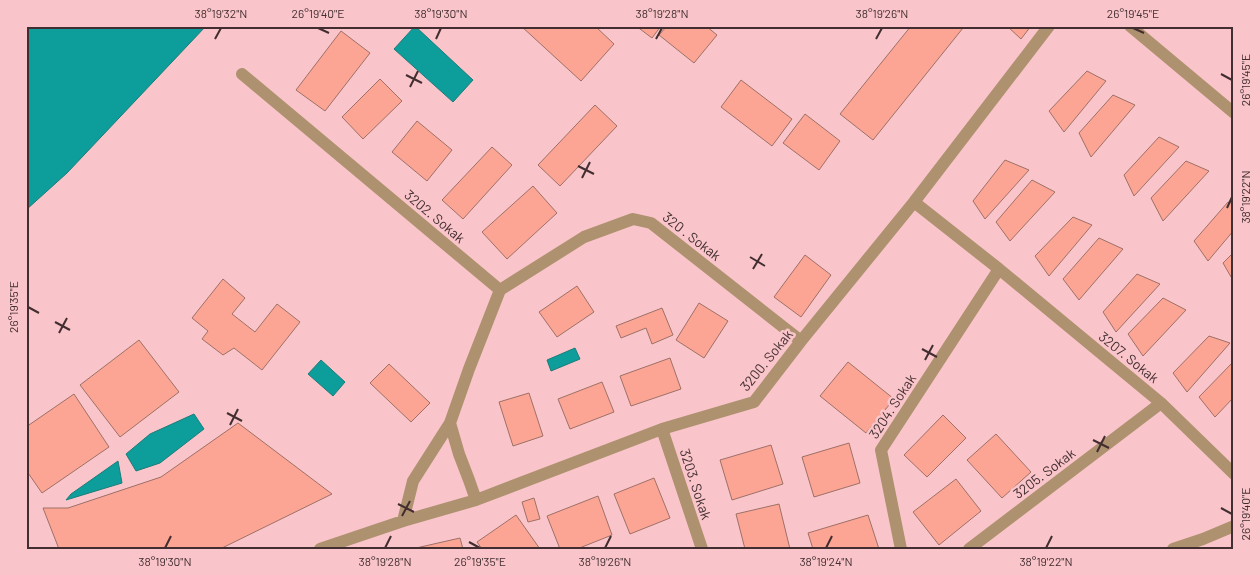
<svg xmlns="http://www.w3.org/2000/svg" width="1260" height="575" font-family="Barlow,sans-serif">
<style>
.water{fill:#0d9d9a;stroke:#1d7c7a}
.building{fill:#fca594;stroke:#9e7067}
.lines{fill:none;stroke-linecap:round;stroke-linejoin:round}
.street{stroke:#ae916e;stroke-width:12}
.ticks{fill:none;stroke:#422e30;stroke-width:2}
.labels{text-anchor:middle;dominant-baseline:central;stroke-width:5;stroke-linejoin:round;paint-order:stroke}
.street-label{font-size:14px;fill:#422e30;stroke:#f9c5ca}
.neatline{fill:none;stroke:#422e30;stroke-width:2}
.ticks-label{font-size:12px;text-anchor:middle;fill:#422e30}
</style>
<rect width="100%" height="100%" fill="#f9c5ca"/>
<!-- water -->
<path class="water" d="M26 26H206L67 173 26 210Z
M415 26 473 80 453 102 394 49Z
M575 348 580 359 551 371 547 360Z
M321 360 345 382 333 396 308 374Z
M194 414 204 429 160 463 136 471 126 454 150 434Z
M118 461 122 483 66 500 71 494Z"/>
<!-- building -->
<path class="building" d="M521 26H595L614 44 581 81Z
M636 26H661L652 38Z
M667 26H706L717 35 694 63 659 35Z
M911 26H960L963 28 873 140 840 114Z
M1007 26H1031L1021 39Z
M341 31 370 53 325 111 296 90Z
M1087 71 1106 81 1064 132 1049 111Z
M380 79 402 101 363 139 342 117Z
M741 80 792 119 772 146 721 107Z
M1113 95 1135 105 1091 157 1079 133Z
M595 105 617 126 560 186 538 165Z
M805 114 840 141 819 170 783 143Z
M417 121 452 150 427 181 392 152Z
M1159 137 1179 147 1134 196 1124 175Z
M492 147 512 165 463 219 442 200Z
M1005 160 1029 170 985 219 973 201Z
M1186 161 1209 171 1163 221 1151 198Z
M1032 180 1055 192 1010 241 996 222Z
M533 186 557 213 507 259 482 232Z
M1228 202 1234 204V230L1208 261 1194 241Z
M1073 217 1092 225 1049 276 1035 256Z
M1099 238 1123 249 1079 300 1063 279Z
M1234 252V282L1223 263Z
M805 255 831 275 801 317 774 297Z
M1137 274 1160 284 1116 332 1103 312Z
M223 279 245 298 232 314 255 332 277 304 300 322 262 370 234 348 223 355 202 339 208 331 192 318Z
M577 286 594 312 557 337 539 312Z
M1163 298 1186 310 1143 356 1128 334Z
M699 303 728 321 704 358 676 340Z
M662 308 673 335 652 344 646 328 621 338 616 326Z
M1209 336 1230 343 1187 392 1173 373Z
M139 340 179 392 120 437 80 385Z
M670 358 681 389 631 406 620 376Z
M1234 361V397L1215 417 1199 397Z
M848 362 894 399 866 433 820 396Z
M389 364 430 403 411 422 370 383Z
M602 382 614 412 570 429 558 399Z
M529 393 543 436 513 446 499 402Z
M74 394 109 447 42 493 26 470V427Z
M943 415 966 438 927 477 904 455Z
M238 423 332 494 220 549H59L43 508H68L161 477Z
M996 434 1031 472 1002 498 967 460Z
M849 443 860 483 814 497 802 457Z
M771 445 783 484 732 500 720 460Z
M654 478 670 518 630 534 614 494Z
M956 479 981 511 939 545 913 512Z
M598 496 612 535 577 549H560L547 516Z
M534 498 540 519 528 522 522 502Z
M779 504 790 549H745L736 514Z
M516 515 540 549H482L477 542Z
M868 515 879 549H813L808 533Z
M460 538 463 549H416V548Z"/>
<g class="lines">
<!-- street -->
<path class="street" d="M1130 26 1234 113
M242 74 500 290 469 369 450 423 459 454 469 480 476 500
M914 202 999 269 1161 403 1234 474
M500 290 584 237 633 219 651 223 801 341
M662 429 702 549
M403 521 413 481 450 423
M320 549 403 521 476 500 662 429 754 402 801 341 914 202 1049 26
M901 549 881 450 999 269
M969 549 1161 403
M1173 549 1203 539 1234 526"/>
</g>
<!-- ticks -->
<path class="ticks" d="M318 28 329 33M1133 28 1144 33M215 39 221 28M436 39 441 28M656 39 662 28M876 39 882 28M1221 74 1232 80M406 75 422 83M410 87 418 71M578 166 594 174M582 178 590 162M1227 208 1232 197M750 257 765 266M753 269 762 254M28 307 39 313M55 322 70 330M59 333 67 318M922 349 937 357M925 360 933 345M227 413 242 421M230 425 238 409M1093 440 1109 448M1097 452 1105 436M398 504 414 512M1221 508 1232 514M402 516 410 501M469 542 480 548M165 548 171 536M385 548 391 536M605 548 611 536M826 548 832 536M1046 548 1052 536"/>
<g class="labels">
<!-- street labels -->
<g class="street-label">
<text transform="translate(435 216) rotate(40)">3202. Sokak</text>
<text transform="translate(692 236) rotate(38)">320 . Sokak</text>
<text transform="translate(1129 357) rotate(39)">3207. Sokak</text>
<text transform="translate(766 360) rotate(-51)">3200. Sokak</text>
<text transform="translate(892 406) rotate(-57)">3204. Sokak</text>
<text transform="translate(1044 473) rotate(-37)">3205. Sokak</text>
<text transform="translate(696 484) rotate(72)">3203. Sokak</text>
</g>
</g>
<!-- border -->
<rect width="1260" height="575" fill="none" stroke="#f9c5ca" stroke-width="55"/>
<rect x="28" y="28" width="1204" height="520" class="neatline"/>
<g class="ticks-label">
<text x="221" y="18">38°19'32"N</text>
<text x="318" y="18">26°19'40"E</text>
<text x="441" y="18">38°19'30"N</text>
<text x="662" y="18">38°19'28"N</text>
<text x="882" y="18">38°19'26"N</text>
<text x="1133" y="18">26°19'45"E</text>
<text transform="translate(1246 80) rotate(-90)" y="4">26°19'45"E</text>
<text transform="translate(1246 197) rotate(-90)" y="4">38°19'22"N</text>
<text transform="translate(14 307) rotate(-90)" y="4">26°19'35"E</text>
<text transform="translate(1246 514) rotate(-90)" y="4">26°19'40"E</text>
<text x="165" y="566">38°19'30"N</text>
<text x="385" y="566">38°19'28"N</text>
<text x="480" y="566">26°19'35"E</text>
<text x="605" y="566">38°19'26"N</text>
<text x="826" y="566">38°19'24"N</text>
<text x="1046" y="566">38°19'22"N</text>
</g>
</svg>
